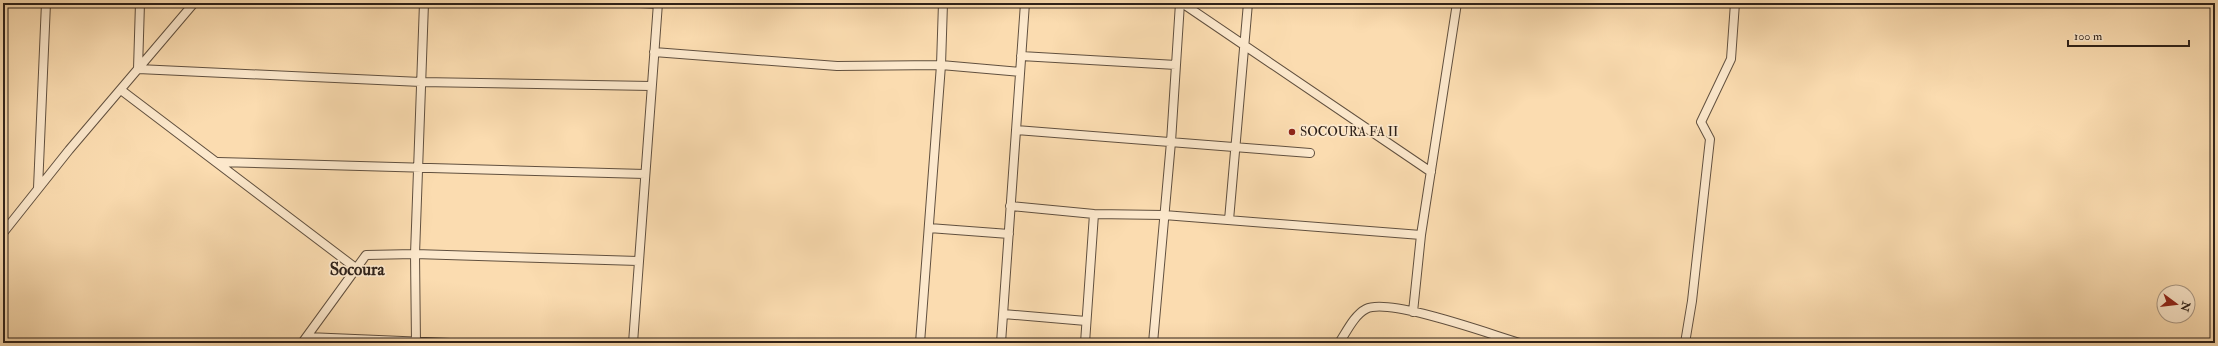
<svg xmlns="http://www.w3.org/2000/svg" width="2218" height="346" font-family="'IM FELL Double Pica',serif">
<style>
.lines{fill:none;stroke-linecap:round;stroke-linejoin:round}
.street-casing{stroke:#61503f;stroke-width:10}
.street{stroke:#fce8cc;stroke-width:8}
.poi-dot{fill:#8f2418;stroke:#fce8cc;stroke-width:1.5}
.labels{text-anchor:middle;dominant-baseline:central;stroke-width:3.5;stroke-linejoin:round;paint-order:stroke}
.poi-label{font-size:13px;fill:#2e2119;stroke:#fce8cc;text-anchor:start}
.district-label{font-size:17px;font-weight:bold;fill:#2e2119;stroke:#fce8cc}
</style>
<rect width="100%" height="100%" fill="#fbdcb0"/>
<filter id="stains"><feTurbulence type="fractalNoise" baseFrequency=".005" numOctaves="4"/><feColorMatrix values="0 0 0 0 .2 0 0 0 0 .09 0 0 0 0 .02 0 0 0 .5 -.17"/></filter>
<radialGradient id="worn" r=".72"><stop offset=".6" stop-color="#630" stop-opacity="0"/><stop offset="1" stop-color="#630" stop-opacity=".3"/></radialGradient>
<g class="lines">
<!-- street casing -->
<g class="street-casing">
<path id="street" d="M140 3 138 69 421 82 651 86
M640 3 658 4
M1182 3 1431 172
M654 52 837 66 941 65 1020 72
M1021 56 1176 65
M121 90 357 269
M1016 130 1310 153
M218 162 645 174
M38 188 46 3
M1010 206 1094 214 1164 215 1421 235
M1229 220 1248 3
M929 228 1009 234
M3 233 69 150 194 3
M1413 312 1421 235 1457 3
M1003 314 1086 321
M307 337 450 343
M302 343 366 255 415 254 638 261
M416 343 415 254 424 3
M633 343 658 3
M920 343 941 65 943 3
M1001 343 1025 3
M1085 343 1094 214
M1153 343 1171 142 1180 3
M1339 343C1346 333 1354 315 1366 309 1389 297 1492 335 1520 343
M1685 343 1692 301 1710 139 1701 122 1731 59 1735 3"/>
</g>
<!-- street -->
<use href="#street" class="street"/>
</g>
<!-- markers -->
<circle class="poi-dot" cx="1292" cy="132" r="4"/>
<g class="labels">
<!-- poi labels -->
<g class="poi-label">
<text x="1300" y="132">SOCOURA FA II</text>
</g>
<!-- district labels -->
<g class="district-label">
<text x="357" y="269">Socoura</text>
</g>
</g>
<!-- margin -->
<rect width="2218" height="346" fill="none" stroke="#fbdcb0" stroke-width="16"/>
<rect x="4" y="4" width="2210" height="338" fill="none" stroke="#2e2119" stroke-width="2"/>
<rect x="8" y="8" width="2202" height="330" fill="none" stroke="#2e2119"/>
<!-- north arrow -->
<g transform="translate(2176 304) rotate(105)"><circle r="19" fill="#fce8cc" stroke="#aa9884"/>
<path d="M0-3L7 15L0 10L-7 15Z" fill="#8f2418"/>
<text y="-6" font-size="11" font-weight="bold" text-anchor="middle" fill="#2e2119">N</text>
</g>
<!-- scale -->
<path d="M2068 40v6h121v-6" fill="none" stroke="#2e2119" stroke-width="2"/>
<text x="2074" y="40" font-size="12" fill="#2e2119" stroke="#fce8cc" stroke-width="3" paint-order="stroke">100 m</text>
<rect width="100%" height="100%" filter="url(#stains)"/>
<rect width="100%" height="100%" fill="url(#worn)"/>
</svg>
